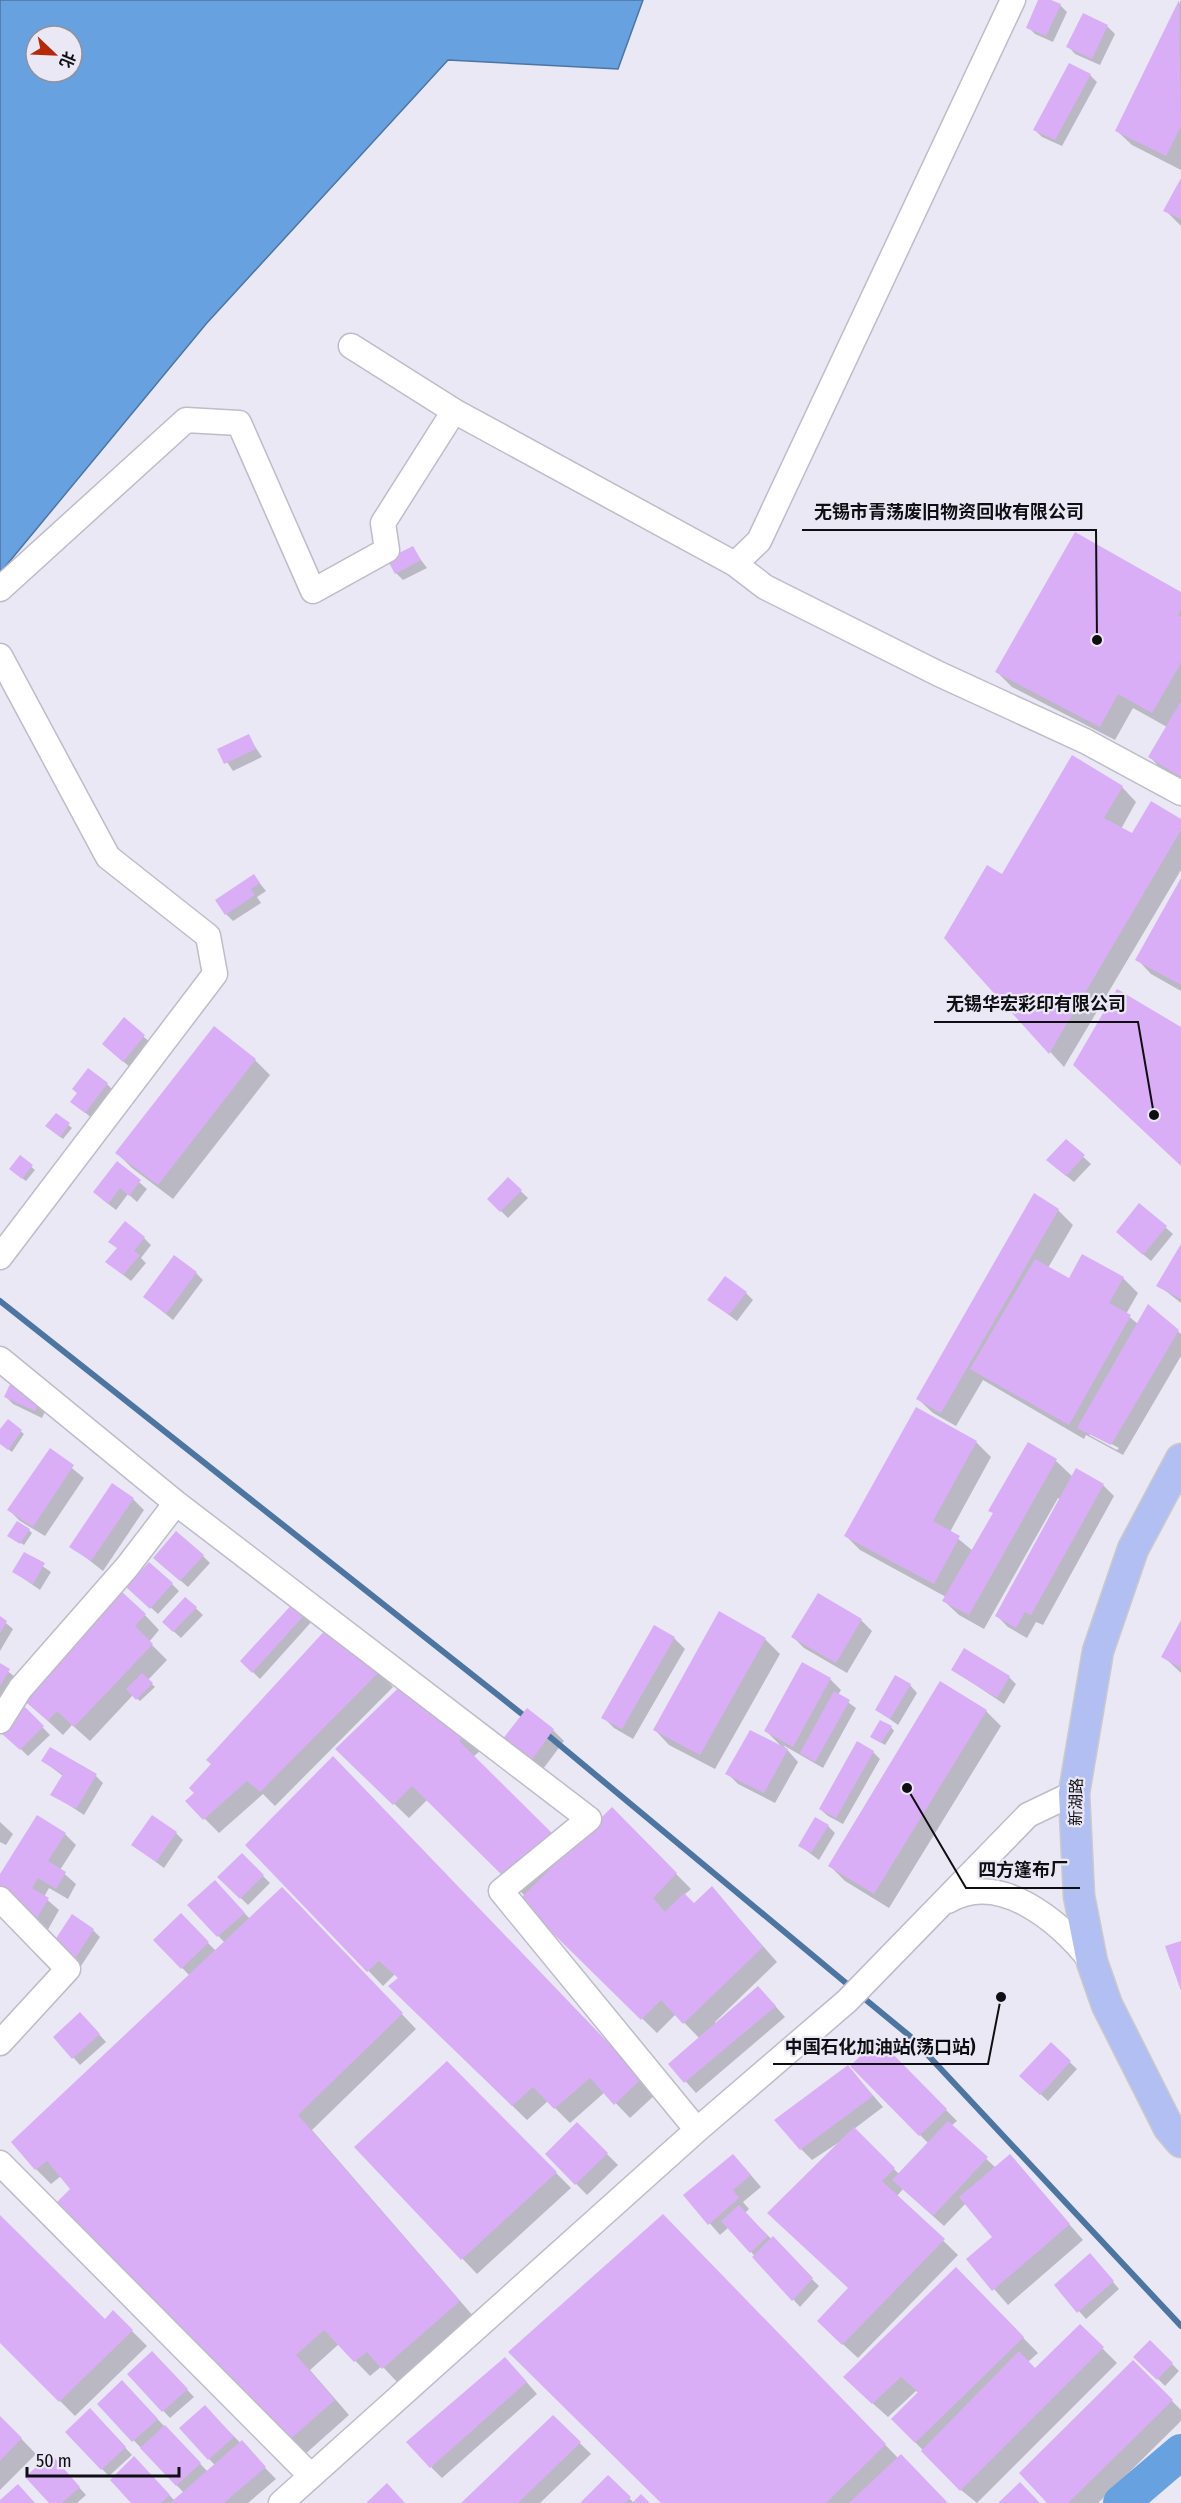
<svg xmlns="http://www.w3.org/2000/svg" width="1181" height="2503" font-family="'Fira Sans Condensed','Noto Sans SC',sans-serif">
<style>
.water{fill:#67a1df;stroke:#4d75a2;stroke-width:1.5;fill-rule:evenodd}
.shadow{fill:#0003;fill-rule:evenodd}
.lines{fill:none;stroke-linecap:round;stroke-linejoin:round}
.stream{stroke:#4d75a2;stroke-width:6}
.river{stroke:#67a1df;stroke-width:36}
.building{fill:#daaef6}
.minor-casing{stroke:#bebcc8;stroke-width:27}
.major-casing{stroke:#cacacb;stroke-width:33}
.minor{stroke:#fff;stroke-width:24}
.major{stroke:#b2bff2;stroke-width:30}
.labels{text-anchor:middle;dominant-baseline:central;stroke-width:4.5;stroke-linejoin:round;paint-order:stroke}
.street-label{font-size:16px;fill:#0f0f13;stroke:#e9e8f4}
.leader{fill:none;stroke:#0f0f13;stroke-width:2}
.callout-dot{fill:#0f0f13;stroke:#e9e8f4;stroke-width:2}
.callout-label{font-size:18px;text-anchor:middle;font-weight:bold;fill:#0f0f13;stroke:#e9e8f4;stroke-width:4.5;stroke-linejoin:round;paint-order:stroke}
</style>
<rect width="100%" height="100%" fill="#e9e8f4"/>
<!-- water -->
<path class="water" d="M0 0H643L618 69 448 60 206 324 0 573ZM36 36H72V72H36Z"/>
<!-- shadow -->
<path class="shadow" d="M1040 0 1060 5 1067 12 1053 42 1035 34 1028 27Z
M1181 0V170L1132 145 1117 131Z
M1083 15 1108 27 1115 34 1100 65 1075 54 1068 46Z
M1090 75 1097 82 1062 146 1042 137 1035 130Z
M1181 181V226L1165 210Z
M412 548 427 568 403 580 396 573Z
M1181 594V781L1164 772 1150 757 1167 727 1133 708 1115 740 1012 687 997 672Z
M248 736 262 757 233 771 219 750Z
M1122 787 1136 802 1121 829 1133 835 1181 821V870L1064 1067 946 938 1003 876Z
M254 876 266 891 257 897 261 903 233 921 226 914Z
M1181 881V991L1151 974 1137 959Z
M124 1020 151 1043 131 1068 111 1051Z
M255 1060 270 1075 173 1199 132 1168 117 1153Z
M107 1084 114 1091 93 1119 72 1102Z
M56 1115 72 1128 63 1139 50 1129Z
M1066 1141 1091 1164 1074 1182 1055 1167Z
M20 1157 35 1170 26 1181 14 1172Z
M117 1163 147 1189 137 1202 128 1194 116 1210 102 1199Z
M508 1179 528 1198 508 1218 489 1199Z
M1140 1205 1173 1234 1151 1261 1125 1239Z
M1058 1210 1073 1225 1048 1268 1070 1281 1123 1278 1138 1293 1126 1314 1138 1324 1149 1306 1181 1334V1356L1123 1455 1086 1435 1084 1439 983 1380 956 1426 933 1413 918 1399ZM1091 1433 1119 1448 1117 1450 1089 1435Z
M144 1238 151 1245 141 1258 146 1263 131 1281 107 1262 118 1249Z
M1181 1247V1303L1158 1285Z
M196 1273 203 1280 173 1320 145 1297Z
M746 1293 753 1300 737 1321 709 1300Z
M6 1397 48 1405 42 1418 13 1404Z
M917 1409 976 1442 991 1457 950 1532 973 1551 994 1514 990 1510 1029 1444 1056 1461 1073 1477 1077 1470 1103 1485 1114 1496 1043 1625 1036 1622 1027 1638 1008 1627 997 1616 1061 1500 1058 1498 984 1629 959 1615 944 1601 946 1597 860 1550 845 1535Z
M8 1421 24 1434 12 1452 0 1443V1432Z
M50 1450 84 1478 45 1536 20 1521 9 1510Z
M133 1499 144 1510 103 1571 71 1546Z
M29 1530 32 1533 24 1545 10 1536Z
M25 1554 51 1572 40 1590 14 1572Z
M203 1556 210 1563 188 1587 162 1565Z
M172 1584 179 1591 158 1614 128 1587Z
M818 1595 861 1620 872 1631 847 1673 804 1648 793 1637Z
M186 1599 203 1615 181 1638 171 1629Z
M296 1602 314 1619 260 1679 242 1661Z
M145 1615 159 1630 149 1642 167 1660 148 1680 155 1687 140 1701 133 1695 90 1741 72 1725 63 1735 23 1698Z
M0 1618 13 1629 0 1651Z
M1181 1623V1673L1163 1656Z
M674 1638 685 1649 633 1739 614 1728 603 1717Z
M765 1639 780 1654 715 1769 669 1745 655 1730Z
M0 1665 20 1681 0 1716Z
M953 1670 1009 1677 1016 1684 1004 1704Z
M379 1672 393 1687 275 1806 263 1794 219 1833 187 1801Z
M416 1673 488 1744 473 1757 569 1852 612 1809 691 1889 684 1895 694 1905 712 1888 777 1962 715 2022 717 2024 769 1999 785 2017 696 2093 670 2064 700 2039 676 2014 657 2033 521 1900 525 1896 428 1799 409 1818 337 1749Z
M830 1679 841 1690 838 1695 856 1708 823 1768 783 1745 798 1762 775 1803 738 1784 727 1773 782 1747 766 1731Z
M910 1685 917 1693 898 1725 877 1710Z
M26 1710 50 1735 28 1756 4 1733Z
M986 1711 1001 1726 889 1908 845 1881 830 1866Z
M891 1727 894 1731 885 1745 875 1739Z
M553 1730 564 1741 534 1781 496 1750Z
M51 1749 96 1776 103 1783 84 1815 52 1794 63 1776 43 1761Z
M873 1752 880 1759 843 1824 828 1816 820 1809Z
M333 1758 656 2094 630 2118 605 2092 570 2123 548 2101 527 2120 390 1986 399 1979 395 1974 383 1986 248 1845Z
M0 1822 13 1834 6 1845 0 1842Z
M828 1826 835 1833 819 1860 800 1846Z
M176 1833 183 1840 164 1868 133 1845Z
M65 1834 76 1845 60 1870 76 1884 68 1899 49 1888 44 1897 59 1910 46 1933 5 1898 0 1877Z
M242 1855 270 1883 248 1905 219 1877Z
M222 1889 250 1919 297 1903 416 2029 312 2130 474 2317 398 2383 382 2366 370 2376 339 2344 310 2370 349 2415 303 2456 61 2176 51 2184 36 2169 190 1976 155 1940 181 1916 216 1951 225 1943 189 1905Z
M93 1930 100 1937 81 1966 60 1952Z
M87 2021 106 2042 80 2065 55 2037Z
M878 2041 957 2121 951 2126 996 2168 1010 2156 1083 2240 1008 2305 968 2259 994 2237 966 2203 944 2226 903 2189 897 2196 958 2255 858 2358 834 2336 850 2289 844 2139 812 2160 801 2149 858 2078 883 2107 854 2129 899 2174 928 2143 852 2066Z
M1051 2044 1077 2069 1048 2101 1021 2076Z
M447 2063 571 2188 477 2274 356 2147Z
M577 2124 618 2165 587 2195 547 2154Z
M744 2167 761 2187 743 2202 749 2209 745 2213 819 2286 800 2307 729 2227 720 2235 685 2195Z
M0 2217 105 2321 113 2312 147 2346 75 2416 0 2341Z
M678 2231 898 2458 947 2503H663Z
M1097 2263 1119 2289 1086 2319 1056 2285Z
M956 2269 1038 2353 1028 2362 1035 2370 1080 2326 1117 2363 977 2503 961 2490 893 2419 919 2393 916 2391 888 2417 860 2392Z
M1150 2342 1179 2371 1165 2386 1136 2357Z
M152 2353 194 2397 170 2418 129 2374Z
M1133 2362 1181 2410V2421L1098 2503H1049Z
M516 2370 537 2394 442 2478 431 2467Z
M122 2382 208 2472 215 2465 209 2459 212 2414 276 2479 248 2503H133L134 2458 175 2501 184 2493 99 2404Z
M90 2410 132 2455 109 2476 102 2469Z
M0 2417 36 2454 0 2490Z
M553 2417 591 2454 540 2503H463Z
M58 2464 86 2495 77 2503H51Z
M608 2477 634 2503H648H582Z"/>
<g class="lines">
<!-- stream -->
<path class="stream" d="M0 1301 527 1718
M544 1732 852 1988
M860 1995 911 2037 1181 2326"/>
<!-- river -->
<path class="river" d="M1121 2503 1181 2452"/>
</g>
<!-- building -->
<path class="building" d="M1038 0H1051L1061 4 1046 36 1026 28Z
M1179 0 1181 126 1166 156 1115 131Z
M1083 13 1108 25 1092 59 1066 47Z
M1069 63 1091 74 1055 140 1033 130Z
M1181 178V219L1163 211Z
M1075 532 1181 592V609L1178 615 1181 617V663L1152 713 1118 694 1100 727 995 672Z
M413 546 421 560 395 574 387 559Z
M1181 701V777L1148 757Z
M249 734 256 749 224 764 217 749Z
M1072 755 1123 786 1104 818 1132 833 1151 801 1181 819V830L1049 1054 944 938 987 865 1002 874Z
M254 874 260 883 251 889 255 895 225 915 215 900Z
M1181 878V985L1135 960Z
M1117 989 1181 1027V1166L1073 1065Z
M124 1017 145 1035 123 1062 102 1044Z
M214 1026 256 1059 158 1185 115 1153Z
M88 1068 108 1083 85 1113 70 1102 77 1093 72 1089Z
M56 1113 70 1123 60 1137 45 1126Z
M1066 1139 1085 1155 1066 1176 1046 1160Z
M20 1155 33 1165 22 1179 9 1169Z
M117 1161 141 1180 129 1196 120 1188 108 1204 93 1192Z
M508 1177 522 1190 500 1212 487 1199Z
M1034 1193 1059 1209 941 1413 916 1399Z
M1139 1203 1167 1226 1143 1255 1116 1232Z
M125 1221 145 1237 134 1251 140 1255 123 1275 105 1262 117 1248 108 1242Z
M1181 1244V1299L1156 1286Z
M1082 1254 1124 1277 1109 1303 1131 1315 1069 1425 970 1369 1035 1259 1069 1278Z
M174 1255 197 1272 166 1314 143 1297Z
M725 1276 747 1292 729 1315 707 1300Z
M1148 1304 1179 1330 1111 1445 1077 1428Z
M11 1382 42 1397 35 1411 4 1397Z
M916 1407 977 1441 933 1521 960 1536 934 1584 844 1536Z
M8 1419 22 1430 8 1450 0 1444V1429Z
M1028 1442 1057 1459 969 1615 942 1601 993 1513 988 1511Z
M50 1448 74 1465 33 1527 7 1510Z
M1076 1468 1104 1484 1031 1615 1025 1612 1016 1628 995 1616Z
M112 1483 134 1498 91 1561 69 1547Z
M17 1521 30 1529 20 1544 7 1536Z
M176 1531 204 1555 180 1581 153 1558Z
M24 1552 45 1563 33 1584 12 1572Z
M149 1562 173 1583 150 1609 126 1587Z
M121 1591 146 1614 135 1626 153 1644 74 1727 57 1711 48 1721 21 1698Z
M818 1593 862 1619 836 1663 791 1637Z
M185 1597 197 1607 173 1632 162 1622Z
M296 1600 308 1611 252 1673 240 1661Z
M719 1611 766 1638 700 1755 653 1730Z
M0 1616 7 1621 0 1633Z
M1181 1620V1668L1161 1657Z
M654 1625 675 1637 622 1729 601 1718Z
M329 1626 380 1671 260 1792 247 1781 203 1820 185 1801 194 1793 189 1788 211 1764 206 1760Z
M964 1648 1010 1676 997 1698 951 1670Z
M802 1662 831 1678 793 1747 764 1731Z
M0 1663 10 1669 0 1686Z
M416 1671 474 1728 459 1741 558 1839 512 1885 412 1786 393 1805 335 1749Z
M142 1673 153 1683 136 1700 126 1689Z
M895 1675 911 1684 890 1719 875 1710Z
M940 1681 987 1710 874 1894 828 1866Z
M834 1691 850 1700 815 1762 800 1753Z
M25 1707 44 1726 20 1750 1 1733Z
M527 1708 554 1729 523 1772 494 1750Z
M880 1720 892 1726 881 1743 870 1737Z
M750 1730 788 1749 764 1793 725 1774Z
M857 1741 874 1751 836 1818 819 1809Z
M50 1747 97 1774 76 1809 50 1795 63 1774 41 1761Z
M333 1756 642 2078 614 2105 590 2078 554 2109 533 2087 512 2106 388 1986 398 1978 379 1961 367 1972 245 1845Z
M612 1807 677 1873 653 1898 665 1912 684 1893 694 1903 712 1886 763 1947 683 2024 661 2000 641 2020 519 1900Z
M37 1815 66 1833 48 1861 66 1872 56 1889 38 1878 32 1888 49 1898 34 1923 20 1915 26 1906 0 1891V1874Z
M152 1815 177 1832 156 1862 131 1845Z
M815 1817 829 1825 811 1853 798 1846Z
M242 1853 264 1875 240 1899 217 1877Z
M215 1880 245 1913 217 1937 187 1905Z
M282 1887 403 2013 298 2115 460 2301 382 2369 367 2352 354 2362 324 2330 296 2355 335 2400 287 2442 57 2202 70 2189 47 2161 35 2170 11 2142Z
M181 1913 209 1942 181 1969 153 1940Z
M72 1914 94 1929 74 1960 51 1946Z
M1181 1941V1991L1165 1946Z
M758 1986 776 2006 684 2083 668 2064Z
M80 2012 100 2034 72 2059 53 2037Z
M878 2039 947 2109 919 2136 850 2066Z
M1051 2042 1071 2061 1040 2095 1019 2076Z
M447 2061 557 2172 461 2260 354 2147Z
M848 2065 873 2096 800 2150 774 2120Z
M948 2121 988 2157 933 2216 892 2180Z
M577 2122 608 2153 575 2185 545 2154Z
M854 2127 895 2168 882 2181 945 2239 842 2345 817 2321 848 2288 767 2213Z
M733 2154 751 2175 733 2190 739 2198 708 2225 683 2195Z
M1010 2154 1070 2224 992 2291 966 2259 992 2237 959 2197Z
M739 2205 768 2236 750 2253 721 2221Z
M663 2214 886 2444 826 2503H661L508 2352Z
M0 2215 105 2319 113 2310 133 2330 59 2402 0 2343Z
M773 2236 813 2278 792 2301 752 2257Z
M1090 2253 1114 2281 1077 2313 1054 2285Z
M956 2267 1024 2337 915 2443 891 2419 918 2392 901 2377 872 2404 843 2377Z
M1080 2324 1104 2347 960 2491 921 2451 1019 2351 1035 2368Z
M1150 2340 1173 2363 1157 2380 1133 2357Z
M152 2351 188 2389 162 2412 127 2374Z
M505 2357 527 2382 430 2468 406 2442Z
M1133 2360 1173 2400 1068 2503H1047L1019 2473Z
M122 2380 158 2419 132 2442 97 2404Z
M205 2405 234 2437 208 2460 179 2428Z
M90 2408 126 2447 101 2470 65 2432Z
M553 2415 581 2442 518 2503H461Z
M0 2416 22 2438 0 2461Z
M165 2425 201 2463 176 2486 140 2448Z
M242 2440 266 2467 224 2503H170Z
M51 2454 80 2487 62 2503H49L25 2477Z
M901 2454 948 2503H849Z
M134 2456 170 2495 161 2503H131L110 2480Z
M608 2475 631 2497 625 2503H580Z
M1020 2482 1040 2503H998Z
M387 2483 405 2503H366Z
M18 2484 35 2503H0V2500Z
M641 2494 650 2503H632Z"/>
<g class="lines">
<!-- minor casing -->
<g class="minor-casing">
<path id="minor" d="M351 346 454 411 735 564 765 587 939 674 1085 741 1181 793
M735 564 759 541 1013 0
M0 589 186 420 239 423 313 591 387 550 383 523 454 411
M0 656 108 857 208 936 215 974 0 1257
M0 1359 176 1503 589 1819 501 1891 697 2130
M0 1721 20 1689 127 1567 176 1503
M0 1899 68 1969 0 2043
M948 1901C1000 1870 1060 1922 1091 1961
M0 2163 311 2476
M281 2503 697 2130 847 2001 1028 1815 1074 1793"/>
</g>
<!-- major casing -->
<g class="major-casing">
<path id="major" d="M1181 1459 1133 1549 1098 1651 1074 1793 1079 1896 1092 1962 1107 2005 1169 2128 1181 2142"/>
</g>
<!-- minor -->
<use href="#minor" class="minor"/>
<!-- major -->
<use href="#major" class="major"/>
</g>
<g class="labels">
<!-- street labels -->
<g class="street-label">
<text transform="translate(1076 1802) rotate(-89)">新湖路</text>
</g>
</g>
<!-- callouts -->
<path class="leader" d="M1097 640L1096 530H802M1154 1115L1138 1022H934M907 1788L966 1888H1080M1001 1997L988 2064H773"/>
<g class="callout-dot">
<circle cx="1097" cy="640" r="6"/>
<circle cx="1154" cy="1115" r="6"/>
<circle cx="907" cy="1788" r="6"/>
<circle cx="1001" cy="1997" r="6"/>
</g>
<g class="callout-label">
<text x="949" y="518">无锡市青荡废旧物资回收有限公司</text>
<text x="1036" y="1010">无锡华宏彩印有限公司</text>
<text x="1023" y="1876">四方篷布厂</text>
<text x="880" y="2053">中国石化加油站(荡口站)</text>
</g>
<!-- north arrow -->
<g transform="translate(54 54) rotate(113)"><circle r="28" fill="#e9e8f4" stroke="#92919a" stroke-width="1.5"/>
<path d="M0-4.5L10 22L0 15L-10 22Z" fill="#b52908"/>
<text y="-9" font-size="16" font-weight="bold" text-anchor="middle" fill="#0f0f13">北</text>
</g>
<!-- scale -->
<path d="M27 2467v9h152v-9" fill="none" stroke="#0f0f13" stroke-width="3"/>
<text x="36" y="2467" font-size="18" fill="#0f0f13" stroke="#e9e8f4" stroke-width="4.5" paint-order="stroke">50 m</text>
</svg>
